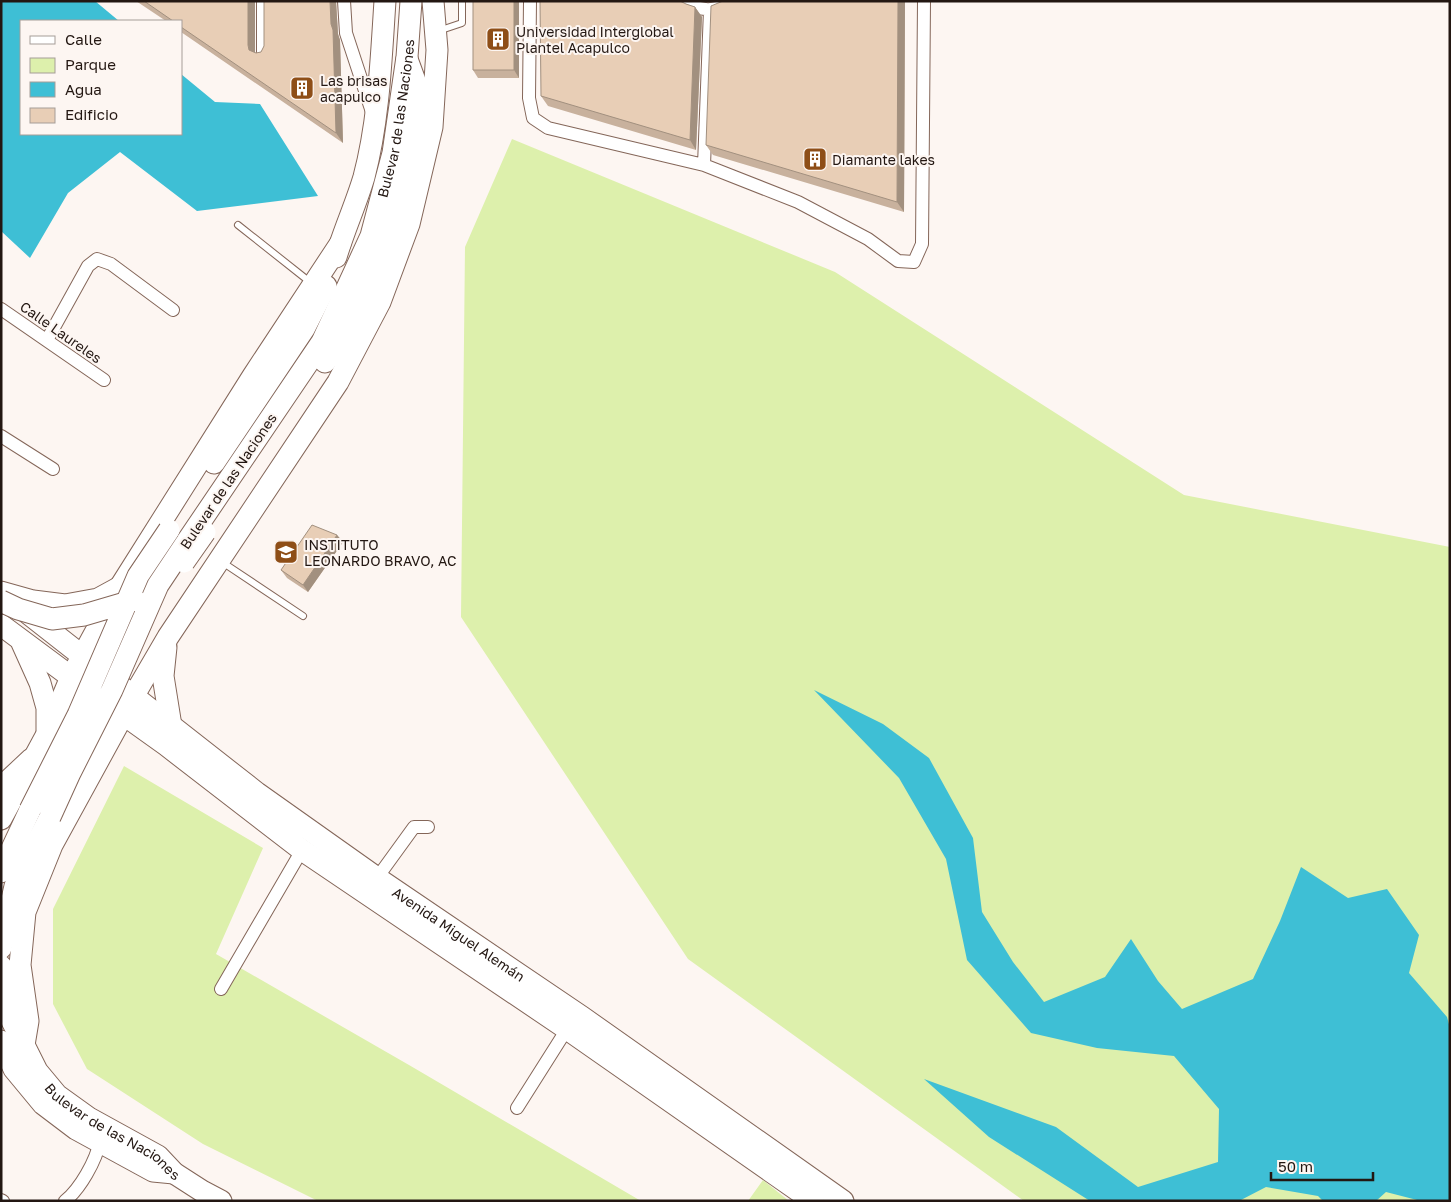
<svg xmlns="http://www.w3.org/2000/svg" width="1451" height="1202" font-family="'Golos Text',sans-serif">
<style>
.green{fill:#ddf0ac}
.water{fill:#3ebfd5}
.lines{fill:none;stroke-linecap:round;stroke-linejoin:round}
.lane-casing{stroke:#846659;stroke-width:8}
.street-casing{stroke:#846659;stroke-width:14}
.secondary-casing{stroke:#846659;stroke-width:21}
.primary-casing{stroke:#846659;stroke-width:23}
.lane{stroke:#fff;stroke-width:6}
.street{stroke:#fff;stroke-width:12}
.secondary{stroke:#fff;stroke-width:19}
.primary{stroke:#fff;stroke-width:21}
.primary-bridge-casing{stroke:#846659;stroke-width:23;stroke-linecap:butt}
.primary-bridge{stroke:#fff;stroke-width:21}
.wall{fill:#c8b19d}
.shaded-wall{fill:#a2907f}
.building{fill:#e8ceb6;stroke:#a2907f}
.labels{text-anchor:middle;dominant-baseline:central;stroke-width:4;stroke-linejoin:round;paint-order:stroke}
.poi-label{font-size:14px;fill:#231712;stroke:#fdf6f2;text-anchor:start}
.street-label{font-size:14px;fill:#231712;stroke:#fdf6f2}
</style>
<rect width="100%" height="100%" fill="#fdf6f2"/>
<!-- green -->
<path class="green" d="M512 139 835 272 1184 495 1450 547V1201H1024L688 959 461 617 465 247Z
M124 766 263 848 216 954 409 1065 641 1201H318L203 1144 87 1069 53 1004V909Z
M763 1180 789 1201H748Z"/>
<!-- water -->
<path class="water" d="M1 1H95L119 21H21V134H181V74L215 102 260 104 318 196 197 211 120 152 68 193 30 258 1 231Z
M814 690 883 724 929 758 973 838 982 912 1013 962 1044 1002 1105 977 1131 939 1158 981 1182 1009 1253 979 1280 921 1301 867 1348 898 1387 889 1419 935 1409 973 1447 1017 1450 1028V1201H1421L1386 1192 1376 1201H1323L1318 1196 1266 1187 1239 1201H1090L989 1137 924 1079 1056 1127 1138 1187 1218 1162 1219 1109 1174 1056 1097 1048 1031 1033 967 960 946 859 899 778Z"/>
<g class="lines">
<!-- lane casing -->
<g class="lane-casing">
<path id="lane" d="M438 31 462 23V1
M238 225 310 282
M222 562 303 616"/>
</g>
<!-- street casing -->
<g class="street-casing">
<path id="street" d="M263 1V55
M344 1 346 33 372 112
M530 1 529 98 533 118 548 128 704 165 798 202 868 239 898 261 914 262 922 244 924 1
M685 1C699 11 716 13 730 1
M704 165 710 10
M1 309 104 380
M47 340 88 266 97 259 111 264 173 310
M1 436 53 469
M377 878 414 827H428
M221 989 302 850
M517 1108 567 1029
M1 1200 3 1201
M65 1201C80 1189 96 1161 100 1141"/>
</g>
<!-- secondary casing -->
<g class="secondary-casing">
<path id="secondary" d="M1 786 31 758"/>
</g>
<!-- primary casing -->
<g class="primary-casing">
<g id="primary">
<path d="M336 257C344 230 356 204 364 177 379 120 381 60 385 1"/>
<path d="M325 362 333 351 351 318 383 254 406 178 418 89 407 59"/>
<path d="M214 463 304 329 326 286"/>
<path id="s1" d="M186 543 322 342 371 236 393 153 407 57 411 1"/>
<path d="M1 592 33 601 65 605 98 599 120 587"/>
<path id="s2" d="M25 611 257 793 377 878 582 1017 843 1201"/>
<path d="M1 625 71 677 166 745 302 850 567 1029 813 1201"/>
<path d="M22 643 40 683 47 708V730"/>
<path d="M166 647 163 676 171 726"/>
<path d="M1 819 47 734 71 677 120 587 253 376 340 244"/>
<path d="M1 872 30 810"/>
<path d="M1 948 15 886 50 817"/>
<path id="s3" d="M1 966 12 1021 37 1071 57 1095 89 1118 158 1156 174 1173 202 1191 221 1201"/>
<path d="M1 1041 14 1069 43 1104 76 1129 153 1171 174 1173"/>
<path d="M24 1045 28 1021 20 965 25 912 52 845 133 697 168 637 338 382 380 302 409 224 432 127 437 50 433 1"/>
</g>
</g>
<!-- lane -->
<use href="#lane" class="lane"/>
<!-- street -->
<use href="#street" class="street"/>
<!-- secondary -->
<use href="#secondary" class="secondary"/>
<!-- primary -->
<use href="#primary" class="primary"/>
<!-- primary-bridge casing -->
<g class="primary-bridge-casing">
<path id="primary-bridge" d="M184 562 205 532
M1 601 18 609 52 619 84 615 135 600
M30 810 78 715 138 576 169 530
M50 817 70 773 112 690 158 585 186 543"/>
</g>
<!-- primary-bridge -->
<use href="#primary-bridge" class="primary-bridge"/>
</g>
<!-- wall -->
<path class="wall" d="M136 1H255V53H256L261 52 264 46V1H336L338 34 340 40 343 143 181 32V21H166Z
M473 1H519V78H478L473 70Z
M905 1 904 212 713 155 706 145Z
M686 4 695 7 702 17 696 150 548 106 541 96Z
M337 535 343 542 308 592 287 578 281 570Z"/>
<!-- shaded-wall -->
<path class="shaded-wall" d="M248 1H255V55L249 50 248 45Z
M330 1H336L338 34 340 40 343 143 336 133Z
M514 1H519V78L514 70Z
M898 1H905L904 212 897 202Z
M695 7 702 17 696 150 690 140Z
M337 535 343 542 308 592 303 585Z"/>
<!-- building -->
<path class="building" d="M144 1H248V45L249 50 256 53 261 52 264 46V1H330L331 24 333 30 336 133 181 27V21H173Z
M473 1H514V70H473Z
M540 1H680L686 4 695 7 690 140 541 96Z
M723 1H898L897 202 706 145 711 6Z
M312 525 337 535 303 585 281 570Z"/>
<!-- icons -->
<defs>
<g id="building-square" transform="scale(1.25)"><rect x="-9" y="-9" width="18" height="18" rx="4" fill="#8e4e17" stroke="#fdf6f2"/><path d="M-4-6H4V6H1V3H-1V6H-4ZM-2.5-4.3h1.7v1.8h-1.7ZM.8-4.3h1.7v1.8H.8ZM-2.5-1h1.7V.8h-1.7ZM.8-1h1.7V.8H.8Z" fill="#fff"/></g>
<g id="school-square" transform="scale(1.25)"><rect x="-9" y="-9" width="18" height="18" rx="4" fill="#8e4e17" stroke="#fdf6f2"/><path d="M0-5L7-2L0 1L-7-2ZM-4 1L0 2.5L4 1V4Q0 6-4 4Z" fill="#fff"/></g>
</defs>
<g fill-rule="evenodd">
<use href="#building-square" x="498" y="39"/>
<use href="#building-square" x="302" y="88"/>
<use href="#building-square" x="815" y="159"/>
<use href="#school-square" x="286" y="552"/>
</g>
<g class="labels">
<!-- poi labels -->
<g class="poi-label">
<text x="516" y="31">Universidad Interglobal<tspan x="516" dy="16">Plantel Acapulco</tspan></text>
<text x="320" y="80">Las brisas<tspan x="320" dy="16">acapulco</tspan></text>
<text x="832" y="159">Diamante lakes</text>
<text x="304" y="544">INSTITUTO<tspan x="304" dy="16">LEONARDO BRAVO, AC</tspan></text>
</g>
<!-- street labels -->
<g class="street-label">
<text stroke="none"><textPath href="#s1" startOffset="480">Bulevar de las Naciones</textPath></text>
<text transform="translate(61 332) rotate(35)">Calle Laureles</text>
<text transform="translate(228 481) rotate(-56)">Bulevar de las Naciones</text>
<text stroke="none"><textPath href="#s2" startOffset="541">Avenida Miguel Alemán</textPath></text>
<text stroke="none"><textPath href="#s3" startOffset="210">Bulevar de las Naciones</textPath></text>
</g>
</g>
<!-- border -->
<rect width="1451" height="1202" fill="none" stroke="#231712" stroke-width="5"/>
<!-- legend -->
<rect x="20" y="20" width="162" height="115" fill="#fdf6f2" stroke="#a69d98"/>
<rect x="30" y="36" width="25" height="8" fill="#ffffff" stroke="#a69d98"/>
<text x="65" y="45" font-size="15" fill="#231712">Calle</text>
<rect x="30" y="58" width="25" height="15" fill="#ddf0ac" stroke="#a69d98"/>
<text x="65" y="70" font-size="15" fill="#231712">Parque</text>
<rect x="30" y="82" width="25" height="15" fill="#3ebfd5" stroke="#a69d98"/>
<text x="65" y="95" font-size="15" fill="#231712">Agua</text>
<rect x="30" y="108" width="25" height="15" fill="#e8ceb6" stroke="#a69d98"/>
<text x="65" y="120" font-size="15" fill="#231712">Edificio</text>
<!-- scale -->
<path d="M1271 1172v8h102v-8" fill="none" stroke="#231712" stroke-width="2.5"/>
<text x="1278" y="1172" font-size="15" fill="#231712" stroke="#fdf6f2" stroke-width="4" paint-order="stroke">50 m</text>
</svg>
